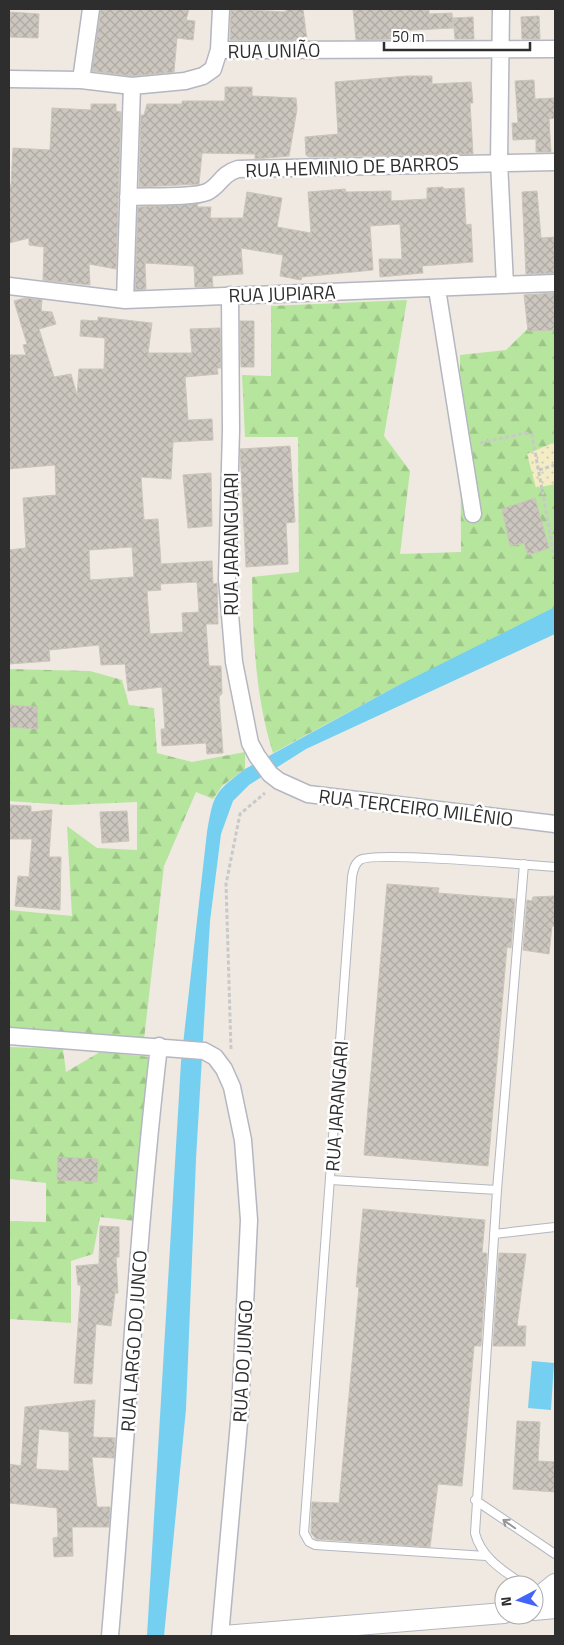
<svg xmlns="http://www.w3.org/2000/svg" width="564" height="1645" font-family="'Titillium Web',sans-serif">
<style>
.forest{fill:url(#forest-firs)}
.sand{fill:url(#sand-dots)}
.water{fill:#75cff0}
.building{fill:url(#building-cross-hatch);stroke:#cbc5ba;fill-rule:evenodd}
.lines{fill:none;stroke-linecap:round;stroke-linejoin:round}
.service-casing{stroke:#b4b7c1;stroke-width:10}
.minor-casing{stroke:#b4b7c1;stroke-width:19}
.tertiary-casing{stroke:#b4b7c1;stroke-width:22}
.path{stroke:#c9c9c9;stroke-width:3;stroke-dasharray:4 2.5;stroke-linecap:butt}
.service{stroke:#fff;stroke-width:8}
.minor{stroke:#fff;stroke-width:16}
.tertiary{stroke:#fff;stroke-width:20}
.oneway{stroke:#969696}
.labels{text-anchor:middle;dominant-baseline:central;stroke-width:5;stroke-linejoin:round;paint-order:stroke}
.street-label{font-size:19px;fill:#2e2e2e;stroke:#fff}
</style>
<defs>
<pattern id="forest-firs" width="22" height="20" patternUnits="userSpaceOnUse" patternTransform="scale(1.25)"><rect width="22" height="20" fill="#b6e59e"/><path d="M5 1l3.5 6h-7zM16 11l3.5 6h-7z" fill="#9dc588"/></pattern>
<pattern id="sand-dots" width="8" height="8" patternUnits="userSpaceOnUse" patternTransform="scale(1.25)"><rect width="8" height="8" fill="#f3ecc5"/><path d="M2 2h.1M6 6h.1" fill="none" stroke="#d1cbaa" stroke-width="1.8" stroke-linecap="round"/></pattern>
<pattern id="building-cross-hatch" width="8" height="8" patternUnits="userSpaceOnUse" patternTransform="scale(1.25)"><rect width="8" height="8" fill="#cbc7bf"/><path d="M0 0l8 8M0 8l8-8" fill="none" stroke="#afaba4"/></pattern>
</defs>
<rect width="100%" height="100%" fill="#efe9e1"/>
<!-- forest -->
<path class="forest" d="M407 300 384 436 410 471 400 554 461 552 460 355 506 350 555 302V612L397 686 273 753C255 696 253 637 252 577L299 572 298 437H245L242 375 271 376V306Z
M9 669 90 671 122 680 129 705 154 708 157 753 192 762 245 752V769L222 786 213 799 196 792 164 866 144 1039 9 1028V910L72 916 67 826 97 848 137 850V802L67 805 9 801Z
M9 1047 63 1049 66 1072 100 1052 151 1057 135 1221 100 1217 93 1254 71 1261V1323L9 1319V1221L46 1222V1183L9 1179Z"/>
<!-- sand -->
<path class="sand" d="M555 442V484L536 488 527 454Z"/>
<!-- water -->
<path class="water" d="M555 607V634L306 749 249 785 233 801 221 834 210 921 196 1159 186 1409 164 1636H147L181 1062 207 832C214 793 214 793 245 769L397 686Z
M532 1361 554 1363 551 1410 528 1408Z"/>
<!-- building -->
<path class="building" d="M101 9H189L186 20 195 21 193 40 177 38 174 72 132 76 92 71Z
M231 9 286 12V9H303L307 40H230Z
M353 9H429V14L452 13 453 28 394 31V39L356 40Z
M10 12 39 14 38 38 9 37Z
M539 16 540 39H522L521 17Z
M473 17 474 39H455L453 18Z
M407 76H432V84L471 82 473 103H470L473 154 309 157 306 155 305 137 338 134 335 82Z
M534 80 535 99 555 98V118L549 119 551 152H536V139L513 140 512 123H518L515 81Z
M225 87H252V96L296 98 297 109 289 156 255 159V154L202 153 199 184 139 187 141 115H144L147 104H182V101H225Z
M91 104H116V111L121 112 116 269 89 264 90 285 43 280 44 247 29 245V238L9 243V185H11L13 148 50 150 52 108 91 110Z
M443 187 444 189 464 188 466 225 471 224 473 262 422 266 423 273 380 277 379 259H402L400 224 370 226 373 270 302 277 301 280 280 276 283 255 241 248 243 274 212 276 213 287H195L194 266 145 263 146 289 135 290 138 207 198 204 197 207H211L210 218H243L247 192 282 198 277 227 311 233 308 192 345 189 346 192 391 191V201L427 199V188Z
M537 191 541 238 555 237V273L526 274 522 192Z
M555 293V330L528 331 524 295Z
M25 298 42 300 41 311 52 312 56 324 39 329 54 377 71 374 77 395 79 369H104L105 338 80 336 81 320 98 321V317L152 323 148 353H192L190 329 220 328 221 368H217L218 374 185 377 188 420 212 419 213 440 173 442 171 479 141 477 144 520 158 519 161 564 212 561 213 584 217 583 218 624H206L209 666H221L222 694 219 696 223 753 207 754 206 743 162 746 161 729H165L162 687 128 691 125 664 101 665 99 645 49 650 50 661 9 664V550L26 548 23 498 56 495 55 465 9 469V355H26L23 345 27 344 14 301ZM132 547 134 577 90 580 89 550ZM197 582 199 612 182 613 183 632 150 634 147 591 161 590 160 584Z
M240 321H254V367H241Z
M290 446 295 522 286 523 288 564 246 567 240 449Z
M211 473 212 526 188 528 183 475Z
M535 498 549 548 528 555 524 543 510 546 502 509Z
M9 705 37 707 38 729 9 727Z
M9 805 31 806V812L52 810 49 857H61L60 910 15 906 18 876 29 877 32 839H9Z
M127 811 129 841 102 843 100 812Z
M387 884 439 888 438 893 515 899 511 948 507 947 488 1166 364 1155Z
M555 896V926H552L549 954 523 950 527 900 532 901 533 897Z
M58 1157 98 1159 97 1182 57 1180Z
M363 1209 485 1220 482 1253H487L481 1346H474L462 1486 438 1484 430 1547 316 1539 311 1533 312 1502 339 1503 359 1287H356Z
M100 1226 119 1227V1257H116L118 1293H115L111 1326 96 1324 92 1384 74 1383 81 1285H78L76 1266 99 1264Z
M499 1253 526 1254 517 1326H526L525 1346H493Z
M95 1400 93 1437 115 1438 114 1458 92 1457 97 1507H110L109 1527H72L73 1556 54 1557 53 1538 58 1537 57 1508 9 1503V1464L21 1466 25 1407ZM39 1429 69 1432V1471L36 1469Z
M517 1421 540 1422 538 1461 555 1462V1492L513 1489Z"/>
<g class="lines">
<!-- service casing -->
<g class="service-casing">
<path id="service" d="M524 864 497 1190 475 1533C481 1558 504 1571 524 1585
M331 1180 497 1190
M494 1234 555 1227
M475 1500 555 1554
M486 1556 315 1545 309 1542 304 1533 352 877C353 871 354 864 360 860 374 851 528 865 555 867"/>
</g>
<!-- minor casing -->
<g class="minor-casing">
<path id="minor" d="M501 9 499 162 505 285
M219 50 555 49
M9 79 81 80 132 86 185 81 203 76 213 69 219 50 221 9
M81 80 91 9
M128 197C146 196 193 198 207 192 220 186 221 174 238 169L555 162
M9 286 125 300 555 283
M437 289 473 514
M230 295 231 430 227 579 234 662 250 743 257 756 270 774 279 781 308 794 555 824
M125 300 132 86
M9 1036 204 1051 215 1057 224 1069 232 1087 243 1140 249 1220 240 1411 220 1636
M110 1636C127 1440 136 1242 159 1046"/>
</g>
<!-- tertiary casing -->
<g class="tertiary-casing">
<path id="tertiary" d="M534 1601 555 1584
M534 1610 555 1608
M224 1636 504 1613"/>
</g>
<!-- path -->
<path class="path" d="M480 443 526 433 532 435 554 555
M539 470 555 465
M231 1049 226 884 240 814 265 793"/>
<!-- service -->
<use href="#service" class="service"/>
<!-- minor -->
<use href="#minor" class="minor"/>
<!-- tertiary -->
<use href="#tertiary" class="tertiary"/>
</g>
<!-- one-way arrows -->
<defs><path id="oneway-shaft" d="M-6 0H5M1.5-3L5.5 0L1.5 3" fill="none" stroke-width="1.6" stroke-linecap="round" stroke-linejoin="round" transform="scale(1.25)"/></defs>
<use class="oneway" href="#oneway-shaft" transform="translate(509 1524) rotate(-145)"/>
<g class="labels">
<!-- street labels -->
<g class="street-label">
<text transform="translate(274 50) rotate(-1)">RUA UNIÃO</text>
<text transform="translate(352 166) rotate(-2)">RUA HEMINIO DE BARROS</text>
<text transform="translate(282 293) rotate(-2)">RUA JUPIARA</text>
<text transform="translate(230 544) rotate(-90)">RUA JARANGUARI</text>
<text transform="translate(416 807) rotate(7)">RUA TERCEIRO MILÊNIO</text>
<text transform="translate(336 1106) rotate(-86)">RUA JARANGARI</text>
<text transform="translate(133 1341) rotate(-86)">RUA LARGO DO JUNCO</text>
<text transform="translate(242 1361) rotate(-87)">RUA DO JUNGO</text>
</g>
</g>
<!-- border -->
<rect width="564" height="1645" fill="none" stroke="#2e2e2e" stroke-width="20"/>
<!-- north arrow -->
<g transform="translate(519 1600) rotate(264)"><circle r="24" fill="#ffffff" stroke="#ababab"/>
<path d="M0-4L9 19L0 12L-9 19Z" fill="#4264fb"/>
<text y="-8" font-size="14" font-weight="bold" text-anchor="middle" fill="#2e2e2e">N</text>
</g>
<!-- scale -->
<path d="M384 42v8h146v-8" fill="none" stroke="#2e2e2e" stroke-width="2.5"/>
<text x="392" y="42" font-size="15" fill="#2e2e2e" stroke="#ffffff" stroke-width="4" paint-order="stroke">50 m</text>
</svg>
